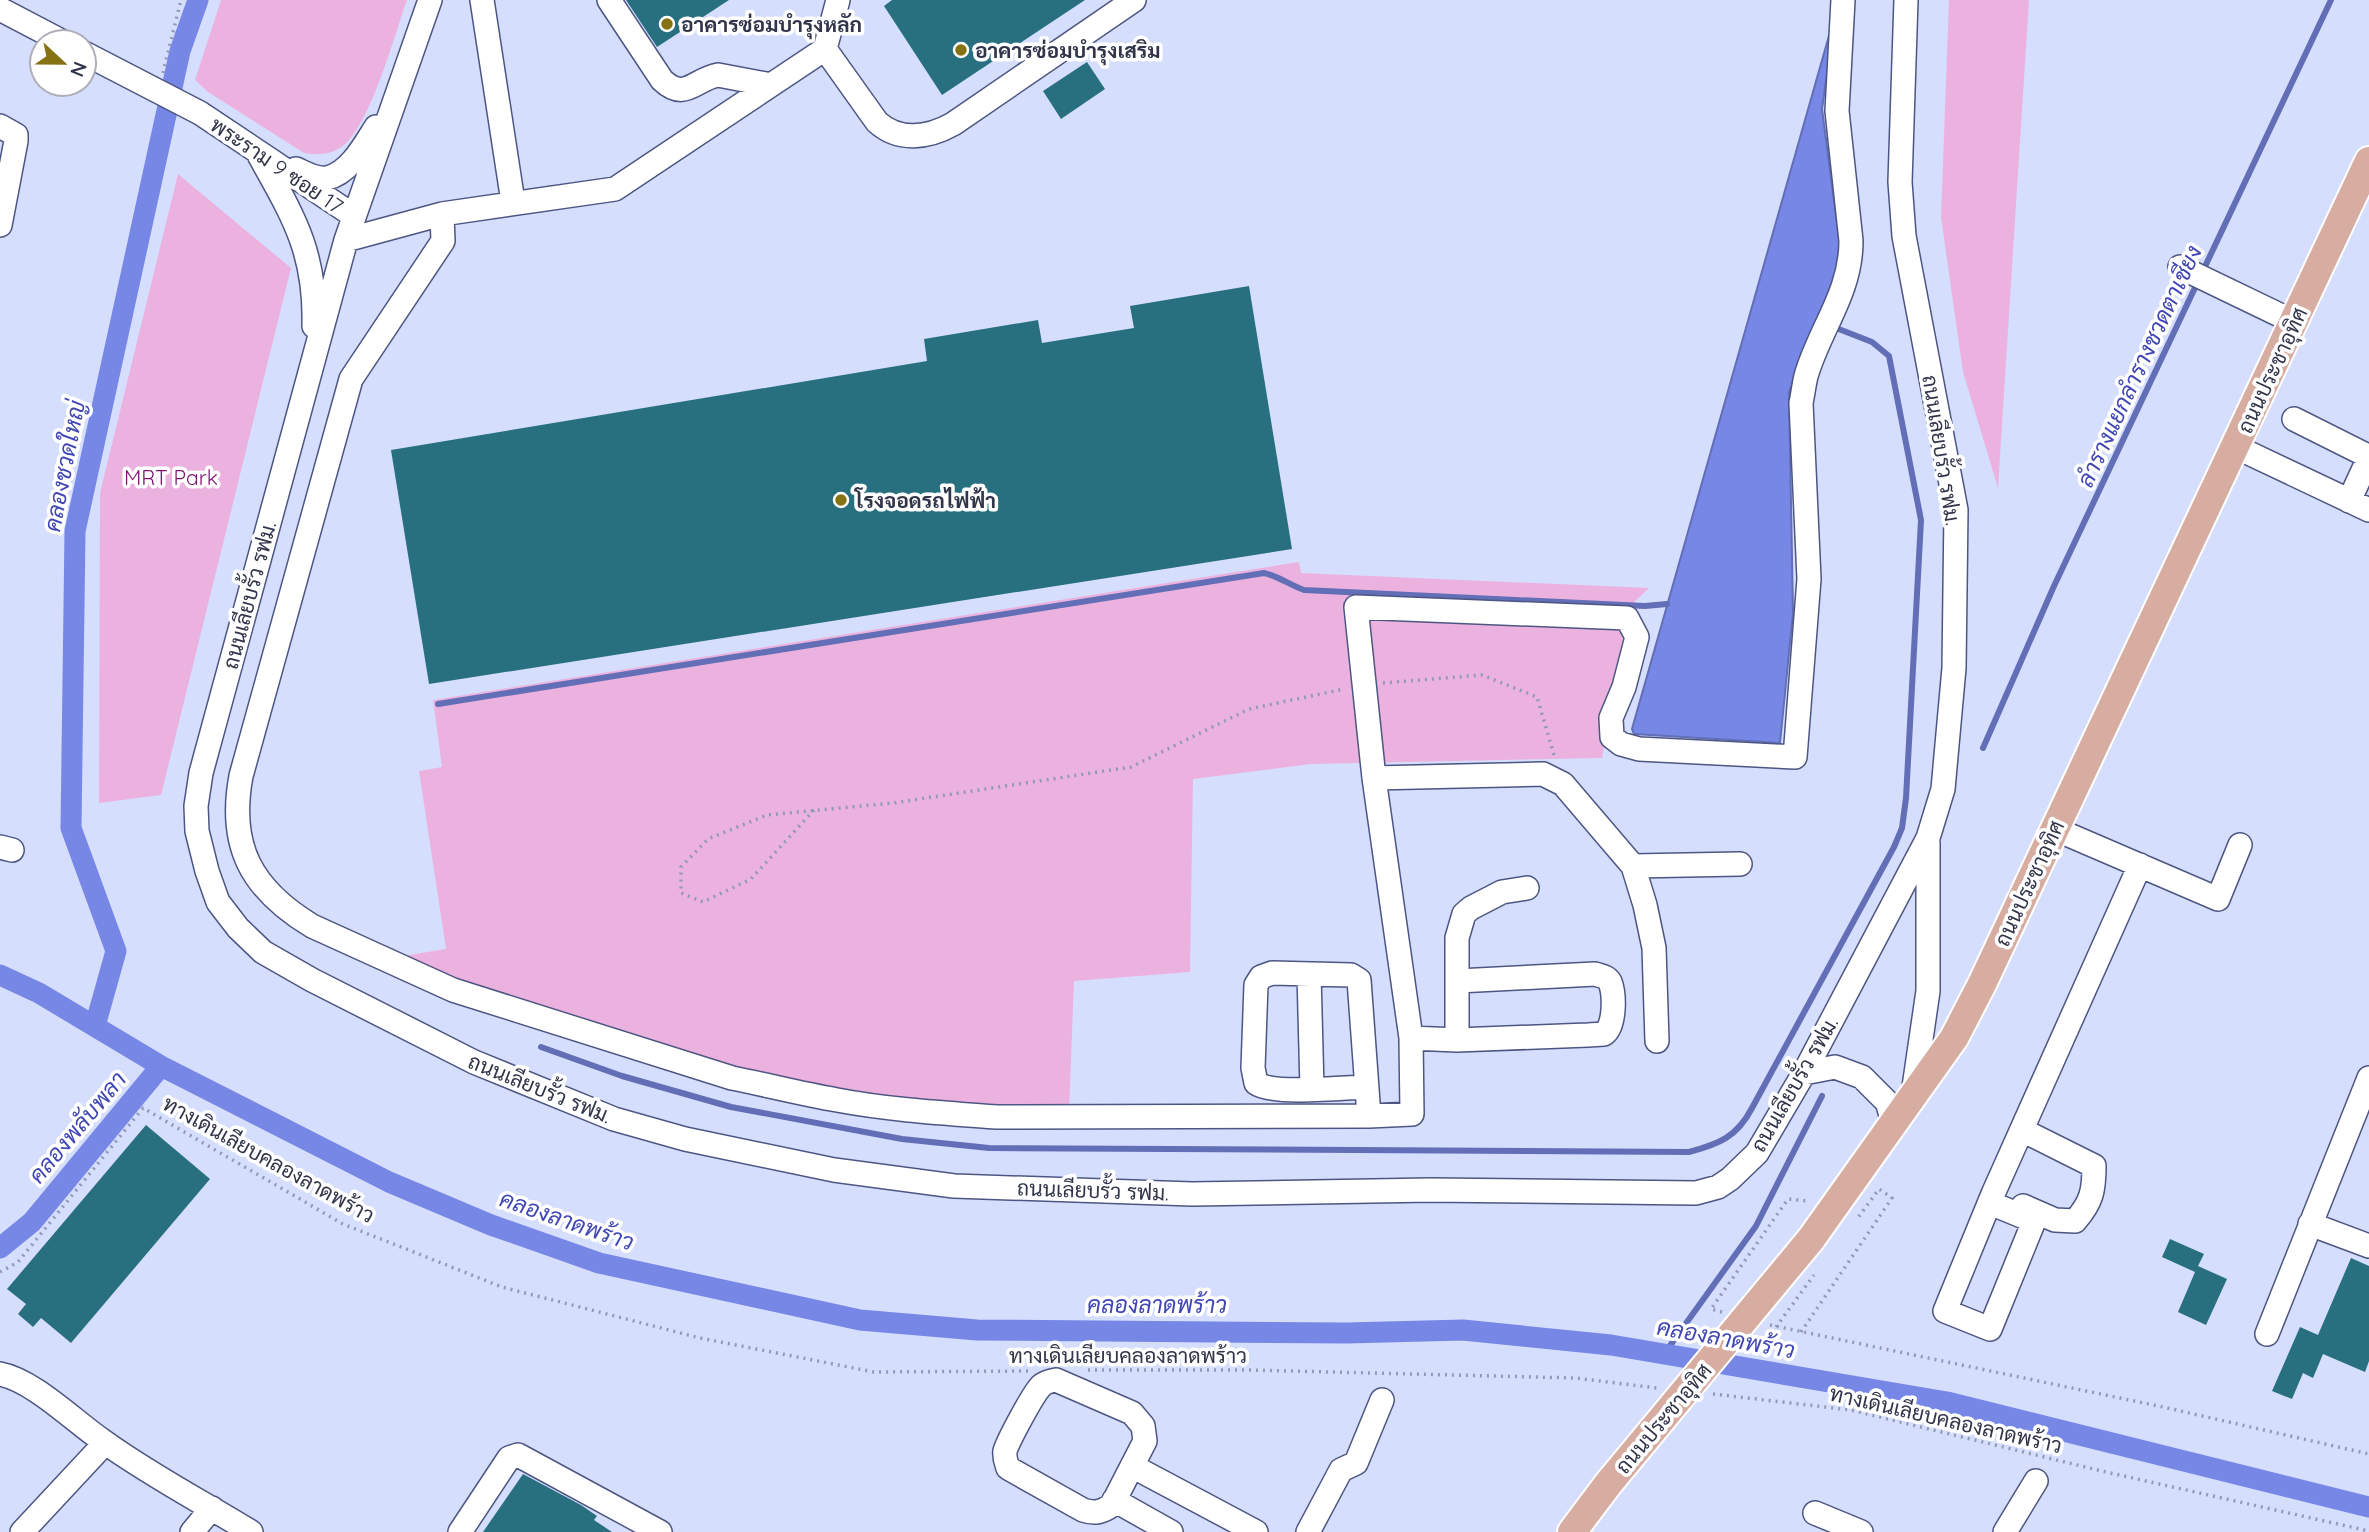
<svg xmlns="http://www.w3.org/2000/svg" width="2369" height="1532" font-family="Quicksand,Sarabun,sans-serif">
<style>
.green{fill:#ecb2df}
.water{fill:#7787e5;stroke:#626eb6;stroke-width:2}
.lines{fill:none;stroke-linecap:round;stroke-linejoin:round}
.stream{stroke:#626eb6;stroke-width:6}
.canal{stroke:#7787e5;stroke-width:21}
.building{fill:#28707f}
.minor-casing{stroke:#4d5682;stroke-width:26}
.major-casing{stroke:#fff;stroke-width:32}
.path{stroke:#9299b4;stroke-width:3.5;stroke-dasharray:2 5;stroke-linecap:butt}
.minor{stroke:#fff;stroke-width:23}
.major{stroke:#d7ada2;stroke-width:28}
.major-bridge-casing{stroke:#fff;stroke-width:32;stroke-linecap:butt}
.major-bridge{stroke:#d7ada2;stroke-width:28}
.poi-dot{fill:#877213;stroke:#fff;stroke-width:2.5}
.labels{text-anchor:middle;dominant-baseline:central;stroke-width:7;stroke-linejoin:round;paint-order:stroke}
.poi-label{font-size:21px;font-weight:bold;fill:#31354a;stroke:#fff;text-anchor:start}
.street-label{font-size:21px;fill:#31354a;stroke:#fff}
.park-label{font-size:21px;fill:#7e1270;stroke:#fff}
.water-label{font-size:23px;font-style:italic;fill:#4047b4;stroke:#fff}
</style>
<rect width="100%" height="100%" fill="#d6defe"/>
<!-- green -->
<path class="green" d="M221 0H407C395 33 369 131 340 148 328 155 318 155 304 153L208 92 195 80Z
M1949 0H2029L1998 488 1963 372 1941 217Z
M178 174 291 268 161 795 99 803 100 493Z
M1299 562 1301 573 1649 588 1628 608 1602 758 1311 764 1193 779 1190 972 1074 981 1069 1112 840 1098 736 1073 431 971 403 956 446 949 419 771 442 767 433 700Z"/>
<!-- water -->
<path class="water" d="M1836 11 1822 109 1841 254 1837 277 1789 392 1793 613 1780 743 1634 734 1632 729Z"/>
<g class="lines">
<!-- stream -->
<path class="stream" d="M438 704 1264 573C1278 576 1290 585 1304 590L1645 606 1667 604
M1983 748 2054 586 2331 0
M541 1047 622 1076 731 1107 902 1139 989 1148 1689 1152C1719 1144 1737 1137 1752 1108L1894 847 1902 828 1906 798 1921 520 1889 356 1872 342 1831 326
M1664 1354 1756 1226 1822 1096"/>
<!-- canal -->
<path class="canal" d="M0 975 39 993 161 1066 389 1182 491 1225 599 1263 860 1320 977 1330 1347 1333 1463 1330 1611 1345 1947 1402 2369 1507
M95 1026 116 951 71 828 75 531 180 51 198 0
M0 1248 32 1222 161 1066"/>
</g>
<!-- building -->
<path class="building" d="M626 0H729L657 47Z
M892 0H1085L942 95 884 6Z
M1087 62 1105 89 1061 119 1043 91Z
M1249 286 1292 549 429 684 391 450 927 361 924 339 1038 320 1042 343 1134 328 1130 306Z
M146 1125 210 1179 71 1343 41 1318 33 1327 18 1314 26 1304 7 1289Z
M2170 1239 2204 1254 2198 1266 2227 1279 2206 1325 2178 1312 2195 1272 2162 1257Z
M2351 1258 2369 1266V1361L2365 1372 2323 1354 2313 1378 2303 1373 2292 1399 2272 1391 2300 1327 2318 1335Z
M523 1474 581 1505 597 1516 594 1520 612 1532H483Z"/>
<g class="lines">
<!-- minor casing -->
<g class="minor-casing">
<path id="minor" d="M430 0 346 240 201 773 196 806 197 831 207 871 218 902 238 928 263 952 312 980 474 1062 614 1119 685 1139 834 1170 954 1186 1192 1194 1430 1190 1696 1193 1718 1187 1730 1179 1757 1153 1804 1073 1928 838 1943 789 1954 668 1956 510 1904 236 1900 182 1906 0
M482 0 513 202
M609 0 662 80C685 102 695 79 718 75L771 85
M838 0 825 49 877 122C899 142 928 138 953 124L1134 0
M0 9 63 42
M825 49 615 189 442 214 443 241 351 379 241 776C228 846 251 889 312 926L453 990 732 1078C767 1085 802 1094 837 1100 890 1110 944 1113 997 1117L1369 1116 1412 1114 1411 1038 1374 778 1356 607 1627 618 1637 637 1624 687 1611 718 1612 737 1621 744 1639 749 1795 757 1809 579 1801 403C1803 394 1804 384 1806 376 1820 328 1851 293 1851 241L1837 111 1843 0
M84 53 200 113 354 216
M0 126 16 135V141L0 225
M259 155C293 216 316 252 314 326
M296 169C305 173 316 180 327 178 350 173 365 144 376 127
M346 240 442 214
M2180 267 2294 322
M2294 419 2364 454 2367 462 2349 501
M2236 447 2369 510
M1374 778 1543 774 1563 784 1633 866 1645 905 1654 948 1657 1041
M2055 829 2218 899 2240 845
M0 847 12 850
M1633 866 1740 864
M1309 974 1312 1089
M1411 1038 1457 1040 1588 1035 1604 1034C1615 1026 1615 995 1610 982 1607 976 1600 976 1595 974L1458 981
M1457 1040V938L1464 914 1471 908 1502 892 1527 888
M1804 1073 1835 1067 1862 1077 1887 1102 1894 1125
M1365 1087C1342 1088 1272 1095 1256 1083L1253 1068 1256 985 1261 977 1272 973 1351 975 1359 980 1369 1116
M1913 1094 1928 991V843
M2022 1130 2094 1166C2094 1190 2092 1202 2075 1221L2055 1220 2023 1206
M1990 1203 2034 1221 1990 1329 1945 1311 1993 1194 2140 865
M2310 1224 2369 1246
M2267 1334 2369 1078
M0 1374C33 1380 75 1422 103 1441 150 1475 202 1502 251 1532
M1056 1380 1132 1413 1143 1426 1145 1441 1112 1505C1102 1512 1095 1514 1083 1510L1008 1468C1006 1462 1004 1458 1005 1451 1008 1441 1033 1394 1041 1386 1045 1382 1050 1381 1056 1380Z
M1132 1466 1256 1532
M1114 1500 1171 1532
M1815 1513 1861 1532
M22 1532 105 1443
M192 1532 212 1508
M460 1532 509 1458 518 1455 660 1532
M1308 1532 1341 1470 1356 1463 1382 1400
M2005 1532 2036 1481"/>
</g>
<!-- major casing -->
<g class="major-casing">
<path id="major" d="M1811 1239 1954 1038 1982 984 2369 161
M1572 1532 1608 1484"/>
</g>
<!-- path -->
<path class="path" d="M163 73 181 0
M1383 683 1482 675 1537 697 1554 755
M814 810 751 879 703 902 681 893V867L708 839 767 815 893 803 1131 767 1249 709 1344 689
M0 1272 18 1262 143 1108 343 1224 502 1287 700 1338 874 1372 1028 1371
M1722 1312 1711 1309 1788 1199 1809 1201
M1770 1325 2163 1407 2369 1454
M1776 1327 1814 1275
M1801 1332 1892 1198 1879 1189 1857 1219
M1088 1370H1249L1575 1378 1657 1388
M1713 1394 1851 1410 2106 1472 2369 1531"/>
<!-- minor -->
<use href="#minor" class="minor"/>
<!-- major -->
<use href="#major" class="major"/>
<!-- major-bridge casing -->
<g class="major-bridge-casing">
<path id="major-bridge" d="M1608 1484 1811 1239"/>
</g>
<!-- major-bridge -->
<use href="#major-bridge" class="major-bridge"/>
</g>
<!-- markers -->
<g class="poi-dot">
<circle cx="667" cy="24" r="7"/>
<circle cx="961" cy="50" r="7"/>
<circle cx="841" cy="500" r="7"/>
</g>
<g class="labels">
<!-- poi labels -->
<g class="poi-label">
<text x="681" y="24">อาคารซ่อมบำรุงหลัก</text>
<text x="975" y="50">อาคารซ่อมบำรุงเสริม</text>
<text x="855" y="500">โรงจอดรถไฟฟ้า</text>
</g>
<!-- street labels -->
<g class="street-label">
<text transform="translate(277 165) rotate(34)">พระราม 9 ซอย 17</text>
<text transform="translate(2272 370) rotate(-65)">ถนนประชาอุทิศ</text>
<text transform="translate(1942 450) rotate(81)">ถนนเลียบรั้ว รฟม.</text>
<text transform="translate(249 595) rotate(-75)">ถนนเลียบรั้ว รฟม.</text>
<text transform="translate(2029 883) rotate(-65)">ถนนประชาอุทิศ</text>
<text transform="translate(1794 1084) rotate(-60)">ถนนเลียบรั้ว รฟม.</text>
<text transform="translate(540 1088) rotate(22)">ถนนเลียบรั้ว รฟม.</text>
<text transform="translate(269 1159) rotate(29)">ทางเดินเลียบคลองลาดพร้าว</text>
<text transform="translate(1093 1190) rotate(2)">ถนนเลียบรั้ว รฟม.</text>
<text x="1128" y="1355">ทางเดินเลียบคลองลาดพร้าว</text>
<text transform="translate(1663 1418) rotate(-50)">ถนนประชาอุทิศ</text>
<text transform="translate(1946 1419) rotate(13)">ทางเดินเลียบคลองลาดพร้าว</text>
</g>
<!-- park labels -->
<g class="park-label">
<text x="171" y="477">MRT Park</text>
</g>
<!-- water labels -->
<g class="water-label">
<text transform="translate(2139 366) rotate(-65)">ลำรางแยกลำรางชวดตาเชียง</text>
<text transform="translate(64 466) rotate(-79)">คลองชวดใหญ่</text>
<text transform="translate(77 1127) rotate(-50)">คลองพลับพลา</text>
<text transform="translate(567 1220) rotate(19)">คลองลาดพร้าว</text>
<text x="1157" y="1304">คลองลาดพร้าว</text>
<text transform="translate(1726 1338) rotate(10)">คลองลาดพร้าว</text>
</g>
</g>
<!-- north arrow -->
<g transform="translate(63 63) rotate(112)"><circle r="33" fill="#ffffff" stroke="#adaeb7" stroke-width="2"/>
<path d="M0-5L12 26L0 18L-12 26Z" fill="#877213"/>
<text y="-10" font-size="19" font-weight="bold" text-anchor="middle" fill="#31354a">N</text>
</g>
</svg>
